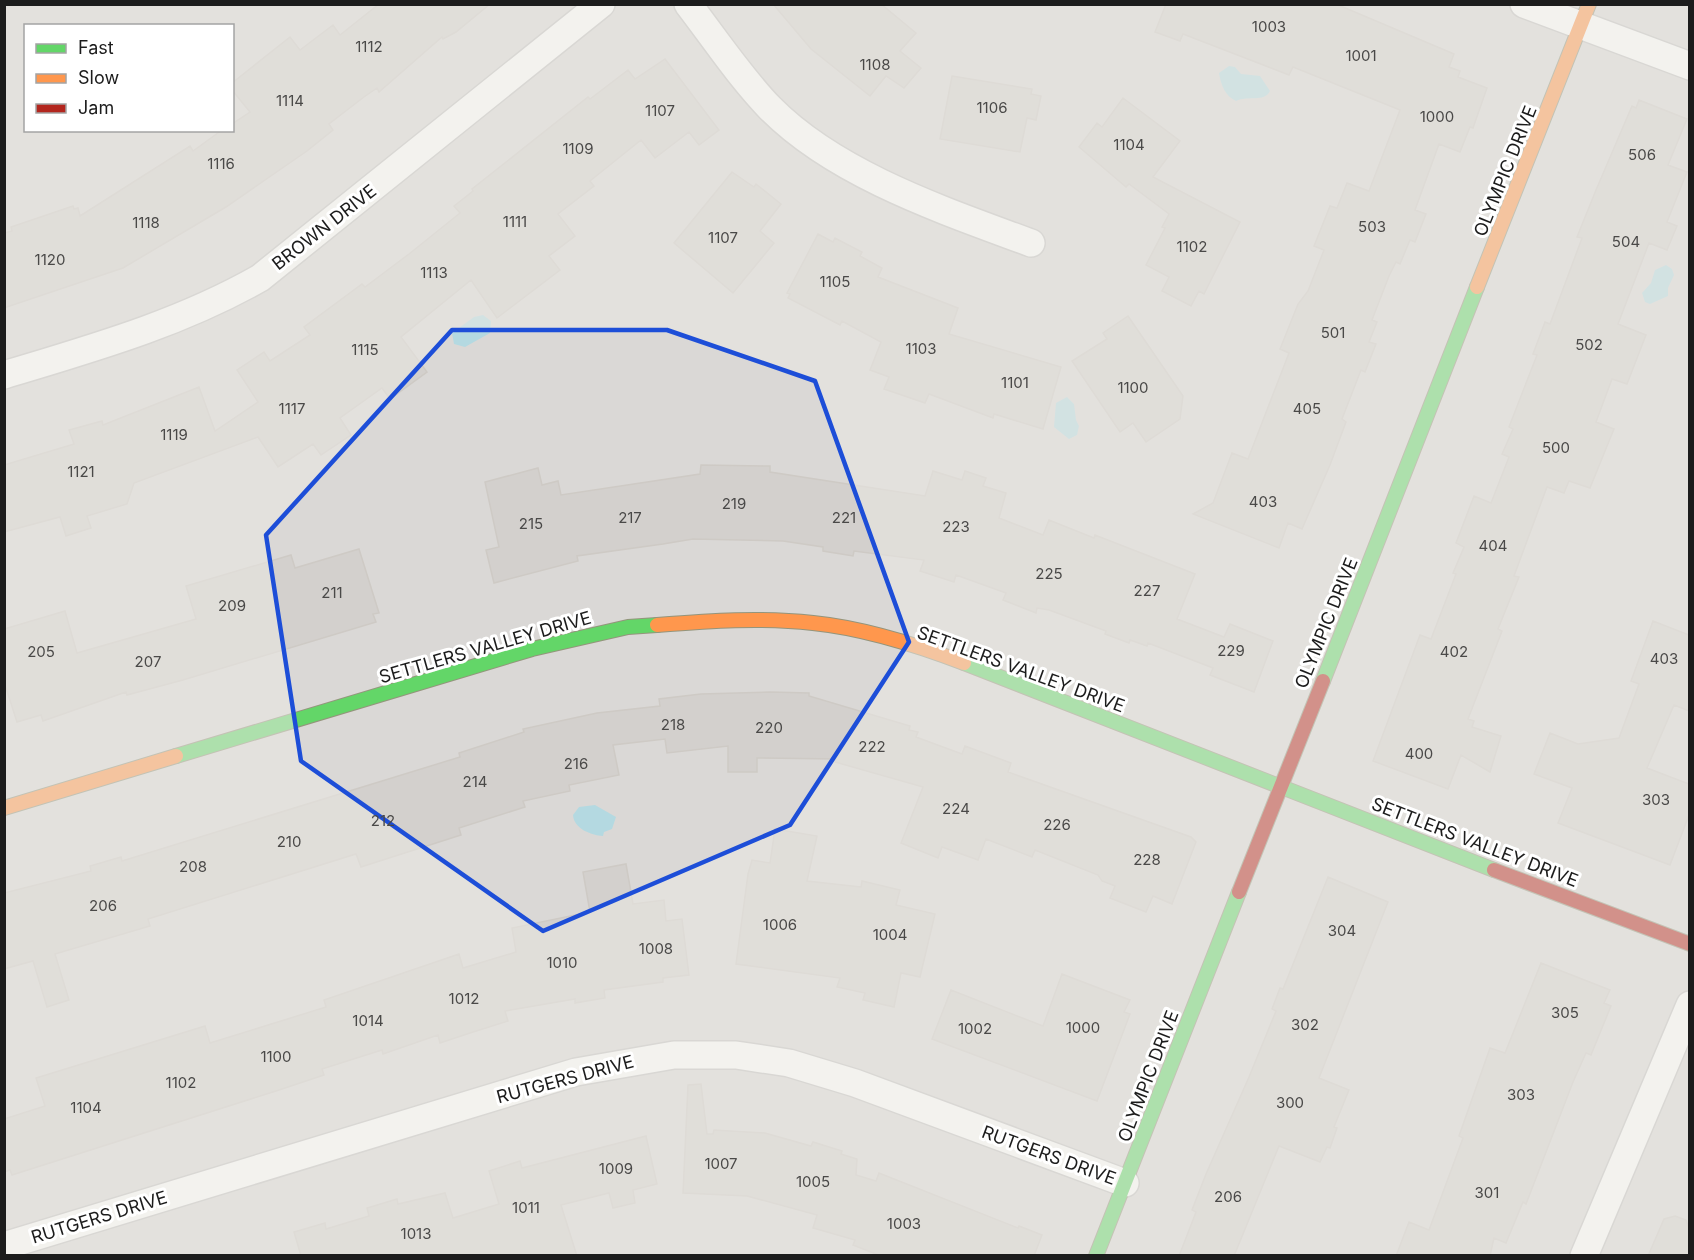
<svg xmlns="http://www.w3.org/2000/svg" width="1694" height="1260" font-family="Inter,sans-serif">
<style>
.residential{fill:#dad8d6;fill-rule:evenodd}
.water{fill:#b4d9e1}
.building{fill:#d3d0cd;stroke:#cecac5;stroke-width:1.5}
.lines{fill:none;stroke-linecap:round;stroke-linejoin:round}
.street-casing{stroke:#c3c2c0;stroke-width:30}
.fast-casing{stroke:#94957c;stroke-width:16}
.slow-casing{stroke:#94957c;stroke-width:16}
.jam-casing{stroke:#94957c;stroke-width:16}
.street{stroke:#fcfcfb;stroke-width:27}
.fast{stroke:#63d668;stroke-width:14}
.slow{stroke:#ff974d;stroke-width:14}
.jam{stroke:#b3261e;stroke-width:14}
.marked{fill:none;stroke:#1d4ed8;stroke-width:4.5;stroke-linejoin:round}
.labels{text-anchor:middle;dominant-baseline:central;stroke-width:6;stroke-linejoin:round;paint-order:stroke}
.number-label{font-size:15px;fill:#4a4948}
.street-label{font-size:18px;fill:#1c1c1c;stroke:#fff}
</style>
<rect width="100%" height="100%" fill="#ebe9e4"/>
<!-- residential -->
<path class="residential" d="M5 5H1689V1255L5 1256ZM26 26H232V130H26Z"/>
<!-- water -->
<path class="water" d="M1229 66 1235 67 1241 74 1260 76 1270 91C1264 103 1248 95 1236 101 1225 96 1221 85 1219 73Z
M1666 265 1672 269 1674 275 1668 288V296L1650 304 1645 302 1642 293 1651 283 1655 270Z
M483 315 491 321 490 333 465 347 454 344 452 333 474 317Z
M1067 397 1074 404 1076 420 1079 426 1077 435 1069 439 1054 427 1056 403Z
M595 805 616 817 612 829 604 832 603 836C591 835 574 829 573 815L579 807Z"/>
<!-- building -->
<path class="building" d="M379 4H490L456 32 443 39 442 37 379 92 377 88 364 97 329 124 333 130 307 151 226 207 123 268 4 308V233L12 231 11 227 73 206 74 209 78 208 80 216 190 146 193 151 222 130H232V124L250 112 232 90V83L290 37 300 50 333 25 340 35Z
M773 4H881L916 33 900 51 921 68 904 88 886 76 870 96 811 49Z
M1166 4H1336L1454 54 1449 67 1460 71 1458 77 1487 88 1473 128 1470 127 1460 152 1439 144 1415 210 1426 214 1415 242 1410 240 1400 264 1396 262 1389 276 1372 320 1377 322 1369 342 1376 344 1365 372 1361 370 1342 419 1346 422 1330 465 1302 529 1288 523 1279 548 1193 514 1213 503 1232 453 1248 459 1289 353 1280 349 1298 304 1308 291 1324 250 1314 246 1330 206 1337 208 1347 183 1369 191 1400 110 1293 67 1289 75 1183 34 1180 41 1155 32Z
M665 59 719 130 699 145 689 132 655 158 641 140 590 181 594 186 558 214 575 236 549 256 560 270 497 318 471 280 401 337 427 372 390 399 382 388 340 418 351 435 321 455 313 444 278 467 258 437 134 483 127 504 87 516 91 528 66 536 60 517 4 532V465L74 444 69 430 102 421 103 425 199 387 215 431 258 402 237 370 264 352 270 361 310 335 304 327 362 284 365 287 409 254 460 213 454 206 473 191 472 189 588 97 590 99 628 70 635 79Z
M952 76 1032 89 1031 94 1041 96 1036 120 1027 118 1020 152 940 139Z
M1123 98 1180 141 1153 177 1240 222 1204 294 1199 291 1191 306 1162 291 1169 277 1146 265 1165 228 1162 227 1169 214 1129 184 1126 187 1079 147 1097 123 1102 127Z
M1639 100 1687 119 1668 165 1687 172 1667 222 1677 226 1667 250 1649 243 1618 324 1646 335 1627 384 1612 379 1596 422 1614 429 1590 488 1569 481 1564 493 1547 487 1514 576 1519 577 1498 629 1502 631 1468 719 1474 721 1472 727 1501 736 1490 772 1461 755 1448 789 1373 761 1420 635 1431 639 1456 574 1453 573 1464 547 1456 543 1474 496 1491 503 1509 457 1502 454 1513 429 1509 427 1537 355 1533 354 1545 322 1550 324 1582 238 1577 237 1596 190 1632 106 1636 108Z
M732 172 754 187 756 184 781 204 760 231 774 243 733 293 674 243Z
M818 234 833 242 835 238 862 252 860 256 882 268 878 277 958 308 949 334 1061 367 1043 429 994 414 993 418 929 394 925 403 884 389 889 377 870 370 881 342 842 321 840 325 788 298 790 294 787 293Z
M1128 316 1183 396 1180 419 1146 442 1133 423 1120 432 1072 361 1107 339 1103 333Z
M701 465 770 466V472L925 496 933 471 962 480 965 471 986 478 983 486 1006 493 999 518 1043 535 1049 520 1094 538 1095 535 1195 574 1177 619 1224 637 1230 624 1273 641 1254 692 1210 675 1213 668 1148 643 1147 646 1130 640 1129 643 1105 634 1106 631 1049 610 1037 608 1036 613 1003 600 1006 593 956 575 954 582 920 571 924 560 854 551 853 556 823 551V547L783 541 693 539 663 544 577 556 578 561 494 583 486 550 499 547 485 482 538 468 542 485 558 481 561 495 700 474Z
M359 549 379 613 373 614 376 622 183 680 127 695 126 692 43 721 41 715 17 722 4 682V629L65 611 77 653 196 619 186 586 291 555 295 568Z
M1653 621 1689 635V711L1674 705 1647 768 1689 784V815L1670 865 1558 823 1572 788 1534 774 1550 733 1578 744 1619 738 1639 684 1631 681Z
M770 692 809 693V696L910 726 909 730 918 732 916 737 962 754 965 746 1011 763 1008 772 1191 837 1196 842 1172 904 1153 896 1146 912 1110 898 1115 886 1102 881 1098 875 1035 850 1032 857 986 839 978 860 942 847 938 858 901 843 923 787 835 762 836 759 757 758V772H728V746L667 753 665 739 613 745 619 775 569 785 570 791 523 801 525 807 459 828 461 835 361 867 356 854 148 919 150 926 55 954 69 1000 47 1007 33 961 4 969V893L91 871 90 866 121 857 122 861 460 757 459 753 524 732 523 729 597 713 660 706 659 699 701 694Z
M775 829 817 836 807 881 861 887 862 881 900 890 896 905 935 914 920 977 901 973 894 1007 863 1000 865 993 837 987 840 978 736 964 748 874 752 860 770 863Z
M626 864 633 904 664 900 666 921 682 919 689 975 663 978V982L604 990 605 998 575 1003V999L505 1011 508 1021 470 1033 440 1043 438 1035 383 1054 382 1050 322 1069 324 1075 276 1091 12 1175 10 1170 4 1172V1119L45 1106 36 1078 205 1026 210 1043 326 1007 324 1000 459 954 463 968 516 952 512 928 590 912 583 872Z
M1328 877 1388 902 1319 1078 1349 1090 1334 1127 1337 1128 1330 1148 1327 1147 1320 1162 1279 1146 1234 1256H1179L1196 1212 1192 1210 1206 1174 1249 1077 1276 1011 1272 1009 1280 988 1283 989Z
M1541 963 1610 990 1604 1003 1611 1006 1591 1055 1586 1053 1573 1082 1526 1204 1523 1202 1506 1243 1494 1238 1490 1256H1396L1409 1222 1429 1230 1463 1138 1459 1136 1490 1048 1505 1053Z
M1062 974 1130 1000 1124 1012 1130 1014 1097 1101 932 1039 951 990 1043 1026Z
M701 1084 707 1134H713L714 1130 765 1133 811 1146 813 1142 842 1151 841 1154 857 1159 856 1175 876 1181 879 1173 1018 1228 1019 1226 1042 1235 1034 1256H881L853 1245 855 1240 813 1228 817 1215 747 1196 683 1193 688 1085Z
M646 1136 657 1184 633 1190 635 1203 613 1208 609 1193 561 1205 577 1256H301L294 1232 325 1223 326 1229 369 1216 367 1208 397 1199 398 1204 445 1193 453 1218 499 1204 489 1171 520 1161 522 1168Z
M1675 1216 1686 1220 1689 1229V1256H1648L1664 1219Z"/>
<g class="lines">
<!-- street casing -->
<g class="street-casing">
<path id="street" d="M688 4C715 39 740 77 770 108 836 175 945 211 1031 243
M1524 4 1690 66
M4 375C93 348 179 324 260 278L601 4
M4 1246 576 1072 674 1055H736L789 1063 855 1083 1125 1183
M1584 1256 1690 1005"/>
</g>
<!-- fast casing -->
<g class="fast-casing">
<path id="fast" d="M964 663 1494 870
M1323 681 1477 287
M176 756 532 649 628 627 657 625
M1096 1256 1239 892"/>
</g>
<!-- slow casing -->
<g class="slow-casing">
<path id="slow" d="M1477 287 1589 4
M657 625C709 621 761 617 813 623 863 628 917 645 964 663
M4 808 176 756"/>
</g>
<!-- jam casing -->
<g class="jam-casing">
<path id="jam" d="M1494 870 1690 944
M1239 892 1323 681"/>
</g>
<!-- street -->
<use href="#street" class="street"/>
<!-- fast -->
<use href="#fast" class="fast"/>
<!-- slow -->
<use href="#slow" class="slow"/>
<!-- jam -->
<use href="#jam" class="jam"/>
</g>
<!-- marked area -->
<path d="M0 0H1694V1260H0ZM452 330H667L815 381 909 642 790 825 543 931 301 761 266 535Z" fill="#ebe9e4" fill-opacity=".55" fill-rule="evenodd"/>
<path class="marked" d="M452 330H667L815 381 909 642 790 825 543 931 301 761 266 535Z"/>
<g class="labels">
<!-- number labels -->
<g class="number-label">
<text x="1269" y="26">1003</text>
<text x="369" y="46">1112</text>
<text x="1361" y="55">1001</text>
<text x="875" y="64">1108</text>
<text x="290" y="100">1114</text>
<text x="992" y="107">1106</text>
<text x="660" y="110">1107</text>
<text x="1437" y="116">1000</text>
<text x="1129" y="144">1104</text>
<text x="578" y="148">1109</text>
<text x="1642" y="154">506</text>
<text x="221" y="163">1116</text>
<text x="515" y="221">1111</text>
<text x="146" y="222">1118</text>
<text x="1372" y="226">503</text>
<text x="723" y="237">1107</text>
<text x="1626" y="241">504</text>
<text x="1192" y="246">1102</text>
<text x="50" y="259">1120</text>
<text x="434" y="272">1113</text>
<text x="835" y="281">1105</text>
<text x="1333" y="332">501</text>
<text x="1589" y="344">502</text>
<text x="921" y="348">1103</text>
<text x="365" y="349">1115</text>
<text x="1015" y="382">1101</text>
<text x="1133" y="387">1100</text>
<text x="292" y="408">1117</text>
<text x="1307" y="408">405</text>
<text x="174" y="434">1119</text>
<text x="1556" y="447">500</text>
<text x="81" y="471">1121</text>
<text x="1263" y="501">403</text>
<text x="734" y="503">219</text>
<text x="630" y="517">217</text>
<text x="844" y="517">221</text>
<text x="531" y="523">215</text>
<text x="956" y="526">223</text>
<text x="1493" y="545">404</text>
<text x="1049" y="573">225</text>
<text x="1147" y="590">227</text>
<text x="332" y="592">211</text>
<text x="232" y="605">209</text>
<text x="1231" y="650">229</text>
<text x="41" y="651">205</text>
<text x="1454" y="651">402</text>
<text x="1664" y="658">403</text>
<text x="148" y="661">207</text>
<text x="673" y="724">218</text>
<text x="769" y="727">220</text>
<text x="872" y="746">222</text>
<text x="1419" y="753">400</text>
<text x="576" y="763">216</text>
<text x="475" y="781">214</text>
<text x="1656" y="799">303</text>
<text x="956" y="808">224</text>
<text x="383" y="820">212</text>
<text x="1057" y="824">226</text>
<text x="289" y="841">210</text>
<text x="1147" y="859">228</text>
<text x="193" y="866">208</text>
<text x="103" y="905">206</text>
<text x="780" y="924">1006</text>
<text x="1342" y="930">304</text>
<text x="890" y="934">1004</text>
<text x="656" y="948">1008</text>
<text x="562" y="962">1010</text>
<text x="464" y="998">1012</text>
<text x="1565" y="1012">305</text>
<text x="368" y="1020">1014</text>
<text x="1305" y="1024">302</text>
<text x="1083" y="1027">1000</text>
<text x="975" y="1028">1002</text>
<text x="276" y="1056">1100</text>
<text x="181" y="1082">1102</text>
<text x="1521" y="1094">303</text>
<text x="1290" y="1102">300</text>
<text x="86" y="1107">1104</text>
<text x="721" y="1163">1007</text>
<text x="616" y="1168">1009</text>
<text x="813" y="1181">1005</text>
<text x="1487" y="1192">301</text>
<text x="1228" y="1196">206</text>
<text x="526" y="1207">1011</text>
<text x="904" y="1223">1003</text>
<text x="416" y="1233">1013</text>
</g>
<!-- street labels -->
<g class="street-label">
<text transform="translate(1505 171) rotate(-68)">OLYMPIC DRIVE</text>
<text transform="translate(324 227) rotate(-38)">BROWN DRIVE</text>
<text transform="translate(1326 623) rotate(-68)">OLYMPIC DRIVE</text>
<text transform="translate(485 647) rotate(-16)">SETTLERS VALLEY DRIVE</text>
<text transform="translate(1021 669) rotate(20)">SETTLERS VALLEY DRIVE</text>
<text transform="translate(1475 842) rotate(21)">SETTLERS VALLEY DRIVE</text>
<text transform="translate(1148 1076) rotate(-69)">OLYMPIC DRIVE</text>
<text transform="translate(565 1079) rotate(-15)">RUTGERS DRIVE</text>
<text transform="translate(1049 1155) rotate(20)">RUTGERS DRIVE</text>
<text transform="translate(99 1217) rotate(-17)">RUTGERS DRIVE</text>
</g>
</g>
<!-- border -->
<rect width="1694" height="1260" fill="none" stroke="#1c1c1c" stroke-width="12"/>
<!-- legend -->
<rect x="24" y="24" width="210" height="108" fill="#ffffff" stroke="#a4a4a4" stroke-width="1.5"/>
<rect x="36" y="44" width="30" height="9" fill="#63d668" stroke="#a4a4a4" stroke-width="1.5"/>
<text x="78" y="54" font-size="18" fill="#1c1c1c">Fast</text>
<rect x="36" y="74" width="30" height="9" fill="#ff974d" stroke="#a4a4a4" stroke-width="1.5"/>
<text x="78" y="84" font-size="18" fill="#1c1c1c">Slow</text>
<rect x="36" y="104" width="30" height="9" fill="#b3261e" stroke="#a4a4a4" stroke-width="1.5"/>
<text x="78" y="114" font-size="18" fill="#1c1c1c">Jam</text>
</svg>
